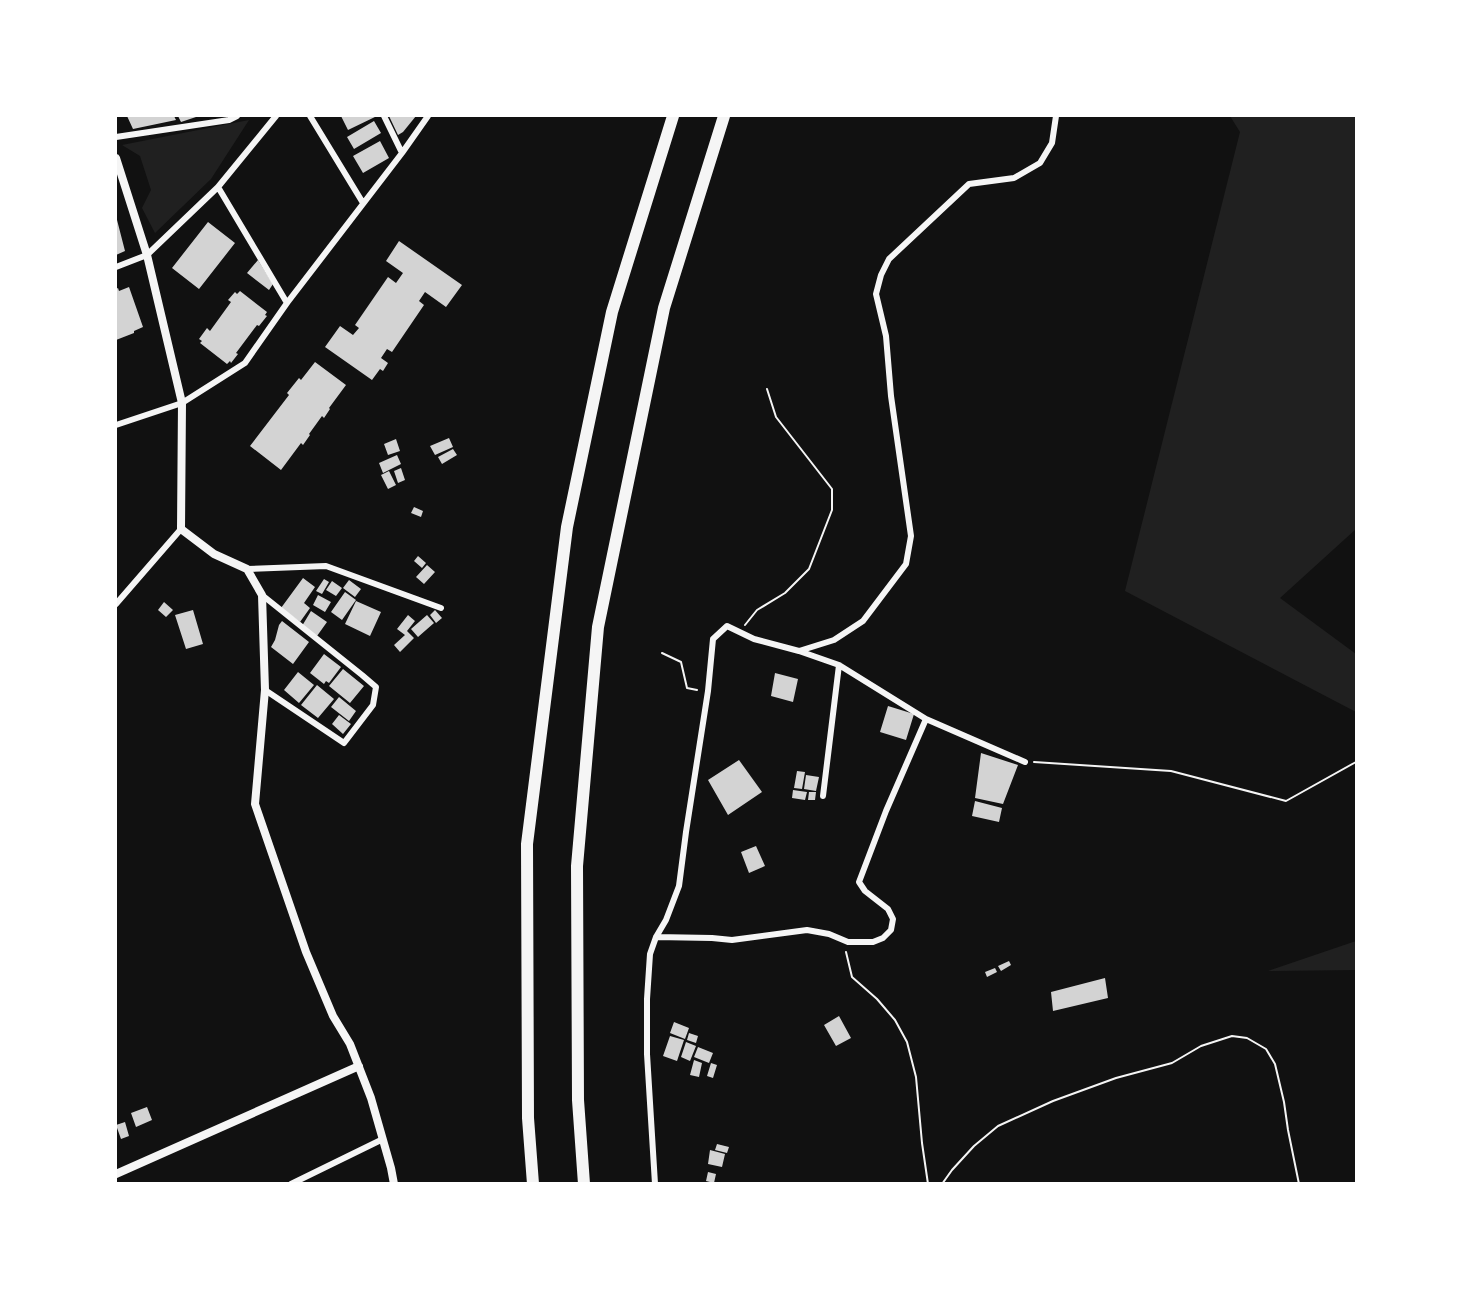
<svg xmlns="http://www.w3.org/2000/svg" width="1472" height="1299" font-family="Commissioner,sans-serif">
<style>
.green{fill:#202020}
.building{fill:#d3d3d3}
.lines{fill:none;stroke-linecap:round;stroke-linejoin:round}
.path{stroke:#f5f5f5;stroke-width:2}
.minor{stroke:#f5f5f5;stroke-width:6}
.tertiary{stroke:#f5f5f5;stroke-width:8}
.motorway{stroke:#f5f5f5;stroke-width:12}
</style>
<rect width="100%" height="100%" fill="#111"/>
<!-- green -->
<path class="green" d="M1230 116H1356V529L1280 598 1356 654V712L1125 591 1240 132Z
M249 120 211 179 155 233 142 208 151 190 140 156 122 145Z
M1356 941V970L1268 971Z"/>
<!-- building -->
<path class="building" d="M127 116H174L176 120 133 129Z
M178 116H199L181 122Z
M341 116H377L348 130Z
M389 116H416L403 132 398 135Z
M374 121 381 133 354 149 347 137Z
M380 141 389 158 363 173 353 156Z
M116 216 125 251 116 255Z
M208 222 235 243 199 289 172 268Z
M399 241 462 285 446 307 425 292 419 301 424 305 392 352 387 349 381 358 388 363 383 371 380 369 372 380 325 347 340 326 353 335 359 328 355 325 388 277 396 283 403 273 386 261Z
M258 260 273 284 269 290 247 273Z
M129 287 143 327 134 331V333L116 340V289L118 288 119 291Z
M240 291 267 312 265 315 267 316 259 326 257 325 236 353 238 354 231 363 230 361 227 364 200 343 202 341 199 339 207 328 210 331 231 302 228 300 235 292 237 294Z
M315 362 346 385 329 408 330 409 324 418 322 416 309 434 310 435 303 445 301 443 281 470 250 446 289 395 287 393 299 378 301 380Z
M449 438 453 447 435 455 430 446Z
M396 439 400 451 388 455 384 444Z
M453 449 457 455 442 464 438 457Z
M397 455 401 464 383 473 379 463Z
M401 468 405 480 398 483 394 471Z
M389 471 396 485 388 489 381 475Z
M414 507 423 511 421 517 411 513Z
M418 556 426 563 422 568 414 561Z
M427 565 435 572 424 584 416 577Z
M303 578 315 587 304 603 310 608 300 622 281 608Z
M324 579 329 582 322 594 316 591Z
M349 580 361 589 355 597 343 588Z
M332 581 342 588 336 596 326 590Z
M345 592 356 600 342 620 331 612Z
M318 595 331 602 325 612 313 605Z
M356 601 381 612 370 636 345 624Z
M164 602 173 610 166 617 158 610Z
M193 610 203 644 186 649 175 615Z
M435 610 442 618 436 623 430 615Z
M311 611 327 622 317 636 302 626Z
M408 615 415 621 407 631 414 638 400 652 394 645 405 635 397 629Z
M427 615 434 623 418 637 411 629Z
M282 621 309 642 293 664 271 647 275 640 279 625Z
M324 654 341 667 329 683 326 681 324 684 310 673Z
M343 669 364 686 350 703 329 686Z
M298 672 314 685 299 703 284 690Z
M775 673 798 679 793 702 771 696Z
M317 685 334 699 318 718 301 705Z
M339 697 356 711 349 721 331 707Z
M888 706 914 714 906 740 880 732Z
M339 715 351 724 343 734 332 724Z
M981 753 1018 765 1003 804 975 798Z
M739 760 762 792 728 815 708 780Z
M797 771 805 772 802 789 794 788Z
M806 775 819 777 816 791 804 789Z
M793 790 807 792 805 800 792 798Z
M809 792H816L815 800H808Z
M975 801 1002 808 999 822 972 816Z
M756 846 765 866 749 873 741 852Z
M1009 961 1011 965 1001 971 998 966Z
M995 968 997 972 987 977 985 972Z
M1105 978 1108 998 1053 1011 1051 992Z
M839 1016 851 1038 836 1046 824 1025Z
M674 1022 689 1028 685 1039 670 1033Z
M689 1033 698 1036 696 1043 687 1040Z
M670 1036 684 1040 677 1061 663 1056Z
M686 1042 696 1046 690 1061 681 1057Z
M698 1047 713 1053 709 1063 694 1057Z
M694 1060 702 1063 699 1077 690 1075Z
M711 1063 717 1065 713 1078 707 1076Z
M147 1107 152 1120 136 1127 131 1113Z
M125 1122 129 1136 121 1139 116 1125Z
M717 1144 729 1147 727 1153 715 1150Z
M710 1150 725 1154 722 1167 708 1164Z
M708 1172 716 1174 714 1183 706 1181Z"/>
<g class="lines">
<!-- path -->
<path class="path" d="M745 625 757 610 785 593 809 569 832 510V489L776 417 767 389
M662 653 681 662 687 688 697 690
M1034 762 1171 771 1286 801 1356 762
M846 952 852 977 877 999 895 1020 907 1042 916 1077 922 1143 928 1184
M942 1184 952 1170 974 1146 998 1126 1053 1101 1116 1078 1172 1063 1201 1046 1232 1036 1247 1038 1266 1049 1275 1064 1284 1102 1288 1130 1299 1184"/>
<!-- minor -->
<path class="minor" d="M310 116 363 203
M384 116 402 153
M116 137 229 120 237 116
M218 187 287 303
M116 267 147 255 218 187 276 116
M116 425 182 403 245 363 287 303 402 153 428 116
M247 569 326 566 441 608
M262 595 362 675 376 687 373 705 344 743 265 690
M116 604 181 529
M799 651 834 640 863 621 906 564 911 536 891 396 886 336 876 294 881 275 889 259 969 184 1014 178 1040 163 1052 143 1056 116
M823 796 839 665
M656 937 712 938 732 940 807 930 829 934 848 942H873L883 938 891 930 893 919 888 909 865 891 859 882 886 811 926 719
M291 1184 383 1139
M655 1184 647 1054V999L650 954 656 937 666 920 679 886 686 832 708 691 713 639 727 626 754 639 799 651 839 665 926 719 1025 762"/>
<!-- tertiary -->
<path class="tertiary" d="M116 158 147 255 182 403 181 529 214 554 247 569 262 595 265 690 255 804 306 952 333 1016 350 1044 371 1098 391 1168 394 1184
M116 1174 359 1066"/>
<!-- motorway -->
<path class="motorway" d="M533 1184 528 1118 527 844 567 527 612 312 673 116
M584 1184 578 1100 577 866 598 627 664 308 724 116"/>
</g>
<!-- border -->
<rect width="1472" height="1299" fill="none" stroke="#ffffff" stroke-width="234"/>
</svg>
